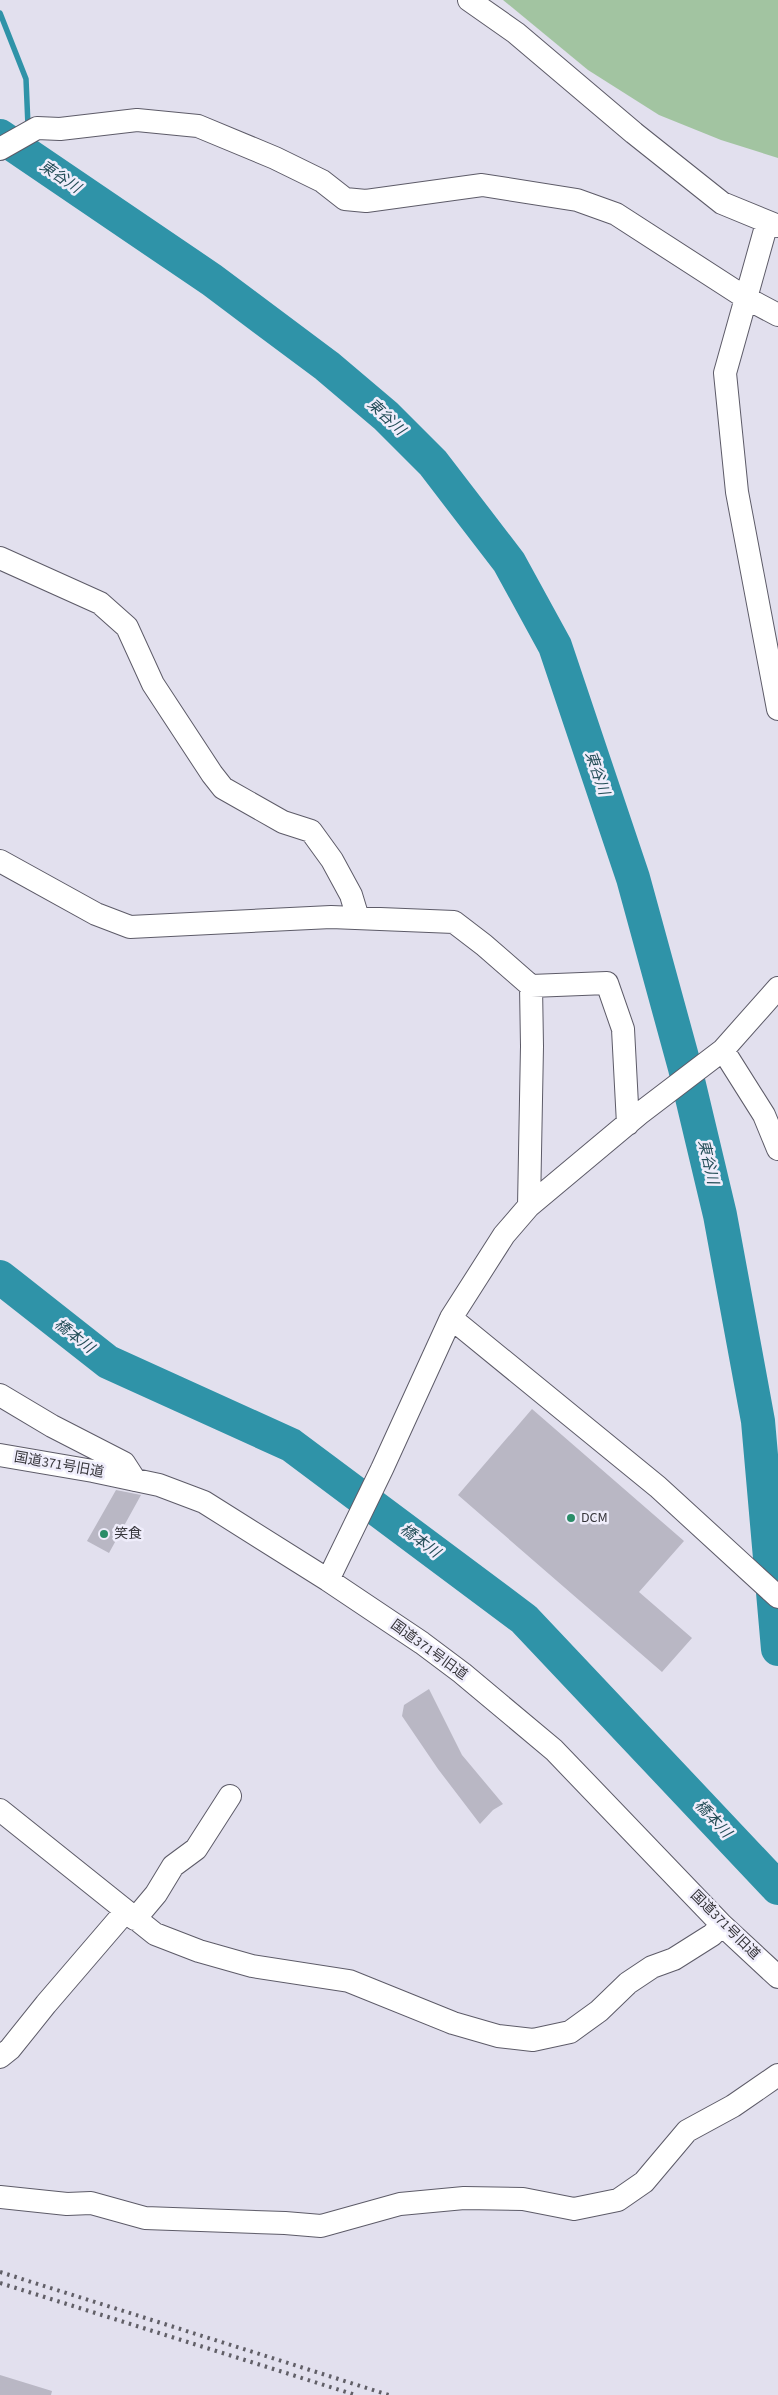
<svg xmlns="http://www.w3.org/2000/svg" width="778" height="2395" font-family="'Source Sans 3','Noto Sans JP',sans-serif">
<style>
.green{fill:#a2c4a1}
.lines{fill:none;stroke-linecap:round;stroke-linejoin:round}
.stream{stroke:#2f93a8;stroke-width:5.5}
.river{stroke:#2f93a8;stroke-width:34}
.building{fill:#b9b7c4}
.minor-casing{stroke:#5d5b68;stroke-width:24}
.minor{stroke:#fff;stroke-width:22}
.rail{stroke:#615f67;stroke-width:4;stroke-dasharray:2.5 5;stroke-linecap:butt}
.poi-dot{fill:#2a8d68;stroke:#efedfb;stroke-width:2}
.labels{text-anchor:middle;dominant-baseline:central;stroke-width:5;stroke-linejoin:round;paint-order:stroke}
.street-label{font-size:14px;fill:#36353a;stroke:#efedfb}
.poi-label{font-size:14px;fill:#36353a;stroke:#efedfb;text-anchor:start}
.water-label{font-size:15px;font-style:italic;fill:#244e58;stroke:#efedfb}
</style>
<rect width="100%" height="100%" fill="#e2e0ee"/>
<!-- green -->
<path class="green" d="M503 0H778V158L721 140 659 115 588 70Z"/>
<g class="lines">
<!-- stream -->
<path class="stream" d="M0 13 26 79 28 126
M28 138 29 155"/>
<!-- river -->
<path class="river" d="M0 136 212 280 327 366 386 416 433 463 509 562 555 646 633 878 685 1068 720 1215 758 1421 778 1649
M0 1277 108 1362 291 1445 524 1619 778 1888"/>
</g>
<!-- building -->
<path class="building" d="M532 1409 684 1541 639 1592 692 1638 662 1672 458 1495Z
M116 1490 141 1495 109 1553 87 1541Z
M429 1689 462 1755 503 1804 493 1810 480 1824 438 1769 402 1716 404 1705Z
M0 2375 52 2391 51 2395H0Z"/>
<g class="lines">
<!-- minor casing -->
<g class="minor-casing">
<path id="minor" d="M469 0 516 33 634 133 722 203 778 226
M0 149 37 128 60 129 137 120 198 126 275 158 322 181 345 199 366 201 482 185 577 200 616 214 746 298 778 315
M767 223 725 373 737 492 778 709
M0 558 100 603 127 627 153 684 212 774 223 788 283 822 311 831 332 860 351 895 358 918
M0 861 96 914 130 927 331 917 454 922 484 945 531 986 532 1046 529 1206
M531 986 607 983 623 1029 628 1124
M723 1050 764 1115 778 1149
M451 1318 658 1487 778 1597
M0 1395 52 1426 124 1463 135 1480
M0 1455 93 1471 159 1485 204 1502 328 1580 422 1643 462 1673 554 1750 722 1925 778 1977
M328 1580 382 1469 451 1318 504 1235 529 1206 639 1114 723 1050 778 988
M0 1810 155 1934 199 1951 252 1966 349 1981 453 2023 498 2036 533 2040 570 2032 599 2011 628 1983 652 1967 674 1959 712 1935 722 1925
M135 1919 156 1894 173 1866 196 1849 230 1796
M0 2057 10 2049 46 2004 125 1912
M0 2197 67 2204 91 2203 145 2218 285 2223 321 2226 400 2204 464 2198 523 2199 574 2209 618 2200 644 2182 687 2131 733 2106 778 2075"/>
</g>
<!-- minor -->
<use href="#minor" class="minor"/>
<!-- rail -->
<path class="rail" d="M0 2272 389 2395
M0 2283 356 2395"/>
</g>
<!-- markers -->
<g class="poi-dot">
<circle cx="571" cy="1518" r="5"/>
<circle cx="104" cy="1534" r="5"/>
</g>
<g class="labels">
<!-- street labels -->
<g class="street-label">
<text transform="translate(59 1465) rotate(10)">国道371号旧道</text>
<text transform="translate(429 1650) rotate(36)">国道371号旧道</text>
<text transform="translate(725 1925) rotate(45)">国道371号旧道</text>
</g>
<!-- poi labels -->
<g class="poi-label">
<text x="581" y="1518">DCM</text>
<text x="114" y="1534">笑食</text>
</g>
<!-- water labels -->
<g class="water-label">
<text transform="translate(60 177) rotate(34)">東谷川</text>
<text transform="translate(386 417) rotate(43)">東谷川</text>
<text transform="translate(597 773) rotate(71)">東谷川</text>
<text transform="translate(708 1162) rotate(77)">東谷川</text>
<text transform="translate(74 1336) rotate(38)">橋本川</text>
<text transform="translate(420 1541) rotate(37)">橋本川</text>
<text transform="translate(713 1819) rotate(47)">橋本川</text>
</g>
</g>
</svg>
